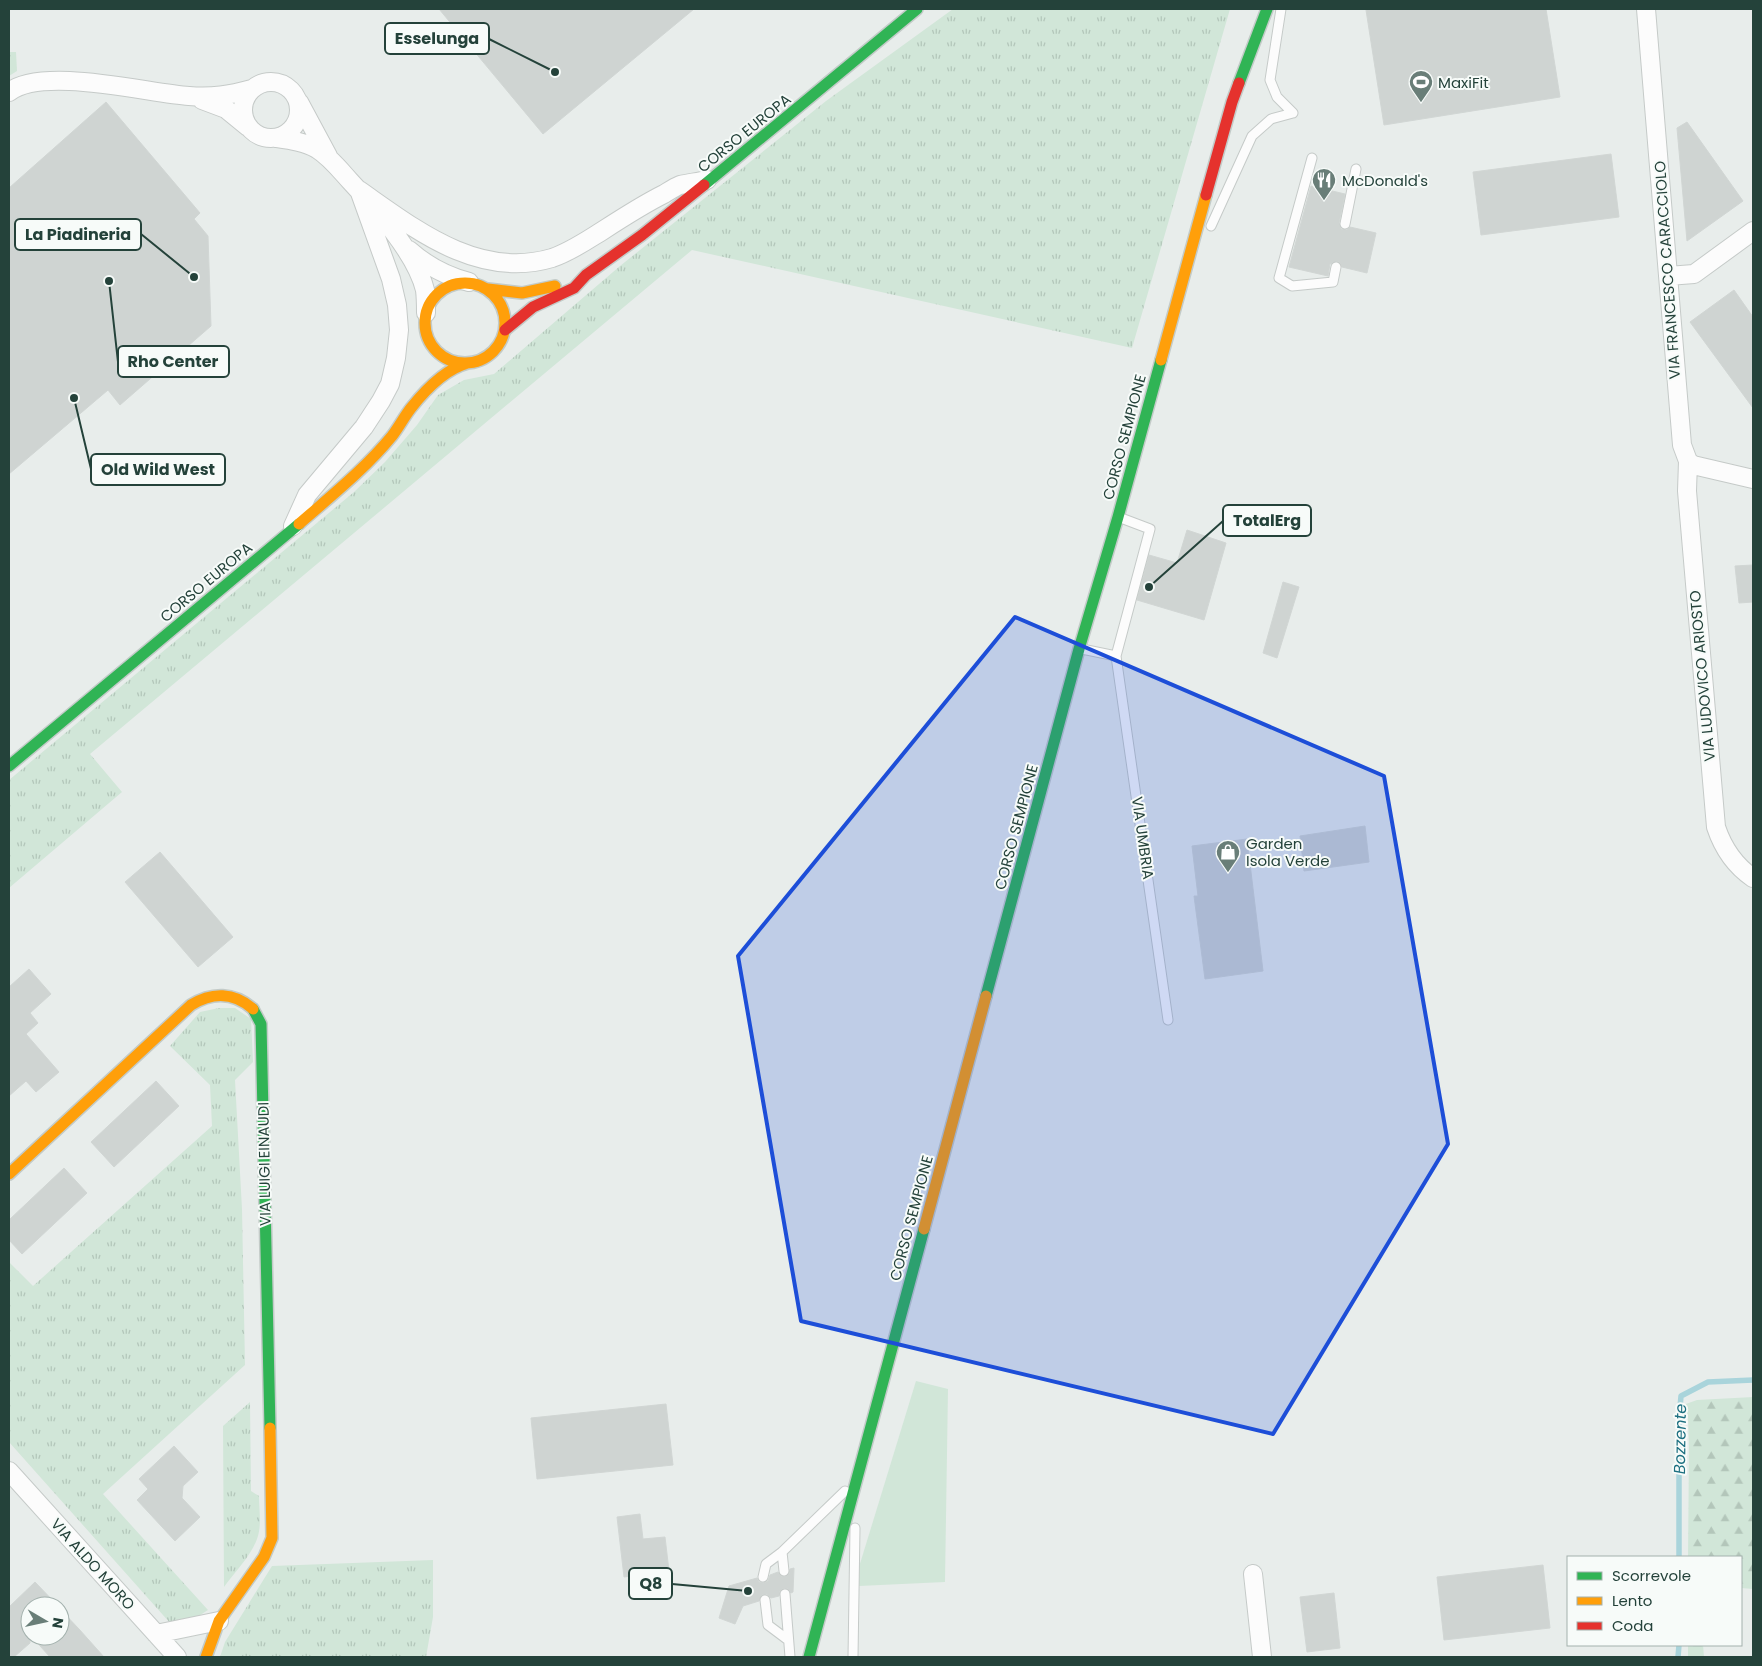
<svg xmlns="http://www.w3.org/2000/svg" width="1762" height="1666" font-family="Poppins,sans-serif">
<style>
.grass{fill:url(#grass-tufts)}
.forest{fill:url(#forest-firs)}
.garden{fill:#d1e6d8}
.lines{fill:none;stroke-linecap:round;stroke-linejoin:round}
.stream{stroke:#a9d4db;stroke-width:5.5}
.building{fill:#cfd4d2;stroke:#d1d6d4}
.lane-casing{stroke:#c5cac8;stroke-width:11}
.street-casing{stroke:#c5cac8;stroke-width:20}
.fast-casing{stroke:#c3cbc8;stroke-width:14}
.slow-casing{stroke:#c3cbc8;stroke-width:14}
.jam-casing{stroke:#c3cbc8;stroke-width:14}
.lane{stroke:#fcfcfc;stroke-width:9}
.street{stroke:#fcfcfc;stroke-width:18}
.fast{stroke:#30b455;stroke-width:11}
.slow{stroke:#ff9f0a;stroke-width:11}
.jam{stroke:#e5322d;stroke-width:11}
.marked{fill:#1d4ed8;fill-opacity:0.2;stroke:#1d4ed8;stroke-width:4;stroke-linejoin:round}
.labels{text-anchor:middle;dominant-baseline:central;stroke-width:4;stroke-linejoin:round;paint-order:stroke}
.poi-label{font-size:15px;fill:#24423a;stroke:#f7fbf9;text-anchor:start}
.street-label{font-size:15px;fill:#24423a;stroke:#f7fbf9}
.water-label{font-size:16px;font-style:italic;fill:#1c6f80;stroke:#f7fbf9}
.leader{fill:none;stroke:#24423a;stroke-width:2}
.callout-dot{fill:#24423a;stroke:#f7fbf9;stroke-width:2}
.callout{fill:#f7fbf9;stroke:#24423a;stroke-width:2}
.callout-label{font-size:16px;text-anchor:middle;font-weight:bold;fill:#24423a}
</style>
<defs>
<pattern id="grass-tufts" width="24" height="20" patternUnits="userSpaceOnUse" patternTransform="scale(1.25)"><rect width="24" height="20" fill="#d1e6d8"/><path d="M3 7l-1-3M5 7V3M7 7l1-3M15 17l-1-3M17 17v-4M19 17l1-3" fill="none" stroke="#b3c6ba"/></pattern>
<pattern id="forest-firs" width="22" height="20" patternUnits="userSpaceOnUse" patternTransform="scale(1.25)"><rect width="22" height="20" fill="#d1e6d8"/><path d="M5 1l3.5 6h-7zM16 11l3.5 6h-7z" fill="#b3c6ba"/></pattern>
</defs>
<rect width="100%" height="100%" fill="#e8edeb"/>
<!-- grass -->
<path class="grass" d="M953 9H1230L1132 348 692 250 90 754 122 792 9 888V780L354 492 385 462 417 425 438 395 464 380 494 374 620 266 826 101Z
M9 52H16L17 71 9 76Z
M219 1008H235L251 1019 253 1062 235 1080 242 1209 245 1365 103 1494 208 1610 197 1617 171 1624 9 1442V1262L33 1286 212 1126 210 1085 170 1046 200 1012Z
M250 1402 251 1491 259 1496C259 1509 262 1526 257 1539 251 1556 235 1572 224 1587L223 1426Z
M433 1560V1617L426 1657H220L225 1642 272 1566Z"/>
<!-- forest -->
<path class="forest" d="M1753 1397V1589L1741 1588V1557H1688L1689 1447 1688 1416 1683 1405 1697 1400Z
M1688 1645H1703L1704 1657H1688Z"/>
<!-- garden -->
<path class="garden" d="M916 1381 948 1389 945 1582 859 1586V1567Z"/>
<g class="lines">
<!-- stream -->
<path class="stream" d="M1679 1557V1419L1681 1396 1708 1382 1753 1380
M1678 1657 1679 1645"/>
</g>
<!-- building -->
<path class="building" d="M439 9H694L543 134Z
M1375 9H1546L1560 97 1384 125 1366 10Z
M106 102 200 213 194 219 208 236 211 326 120 405 108 390 9 474V188Z
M1687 122 1743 201 1687 241 1677 128Z
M1611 154 1619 217 1481 235 1473 172Z
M1311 186 1345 194 1339 223 1341 229 1347 230 1350 227 1376 233 1367 273 1342 267 1340 263 1337 261 1330 264 1328 276 1289 267Z
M1734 290 1753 317V408L1690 322Z
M1187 530 1226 543 1204 620 1137 600 1149 555 1177 563Z
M1753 565V602L1739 603 1735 566Z
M1283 582 1299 587 1277 658 1263 653Z
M1365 826 1369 862 1304 871 1300 836Z
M1247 839 1263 971 1205 979 1194 896H1198L1192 846Z
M160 852 233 937 198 967 125 882Z
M29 969 51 994 30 1013 38 1023 26 1034 59 1072 36 1092 26 1081 9 1096V987Z
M156 1081 179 1106 114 1167 91 1142Z
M64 1168 87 1193 22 1254 9 1240V1220Z
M666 1404 673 1465 537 1479 531 1418Z
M174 1446 198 1472 183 1486 182 1498 200 1517 175 1541 137 1500 148 1489 139 1479Z
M640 1514 643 1539 665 1537 669 1571 624 1577 617 1517Z
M1543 1565 1550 1628 1444 1640 1437 1577Z
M794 1568 793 1592 791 1593 788 1589 784 1588 780 1591 779 1596 771 1598 767 1594 762 1595 759 1601 743 1606 735 1624 719 1618 729 1586 757 1578 759 1582 764 1583 768 1581 770 1575 778 1572 781 1576 785 1577 789 1574 790 1569Z
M35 1582 58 1606H30V1643L14 1657H9V1607Z
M1334 1593 1340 1648 1307 1652 1300 1597Z
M60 1609 79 1629 104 1657H50L31 1636H60Z"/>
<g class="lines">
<!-- lane casing -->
<g class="lane-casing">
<path id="lane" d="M1281 9 1270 80 1277 97 1293 113
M1312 158 1279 278 1292 286 1333 282 1336 267
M1345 224 1356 169
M1211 226 1252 136 1271 119 1293 113
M1121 518 1150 529 1116 656 1168 1020
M1082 649 1116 656
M784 1571 782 1552 845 1491
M763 1577 766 1564 782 1552
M785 1594 790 1657
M765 1600 768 1625 788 1640
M853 1657 855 1528"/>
</g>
<!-- street casing -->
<g class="street-casing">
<path id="street" d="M1646 9 1682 445 1688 461 1693 465 1753 479
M243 110a28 28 0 1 1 56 0a28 28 0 1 1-56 0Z
M9 92C43 66 147 93 189 96 212 98 230 95 252 89
M202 100 226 109 248 127
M299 102 328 156
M276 138C290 140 305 142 317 149 330 157 340 170 350 181 375 208 416 253 425 290 426 298 426 306 426 313
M359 190C415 229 478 280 552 258 570 252 586 241 602 231 622 218 642 205 664 194 669 191 675 187 680 185 689 183 698 182 707 180
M409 250C427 266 446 276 469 282
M1668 276 1694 274 1753 231
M1688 461 1687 491 1716 827C1723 848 1734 865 1753 878
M293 526 307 495 364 427 381 401 390 384 396 358 399 330 397 305 391 279 359 190
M9 1471 177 1657
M1253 1574 1262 1657
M156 1634 219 1621"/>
</g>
<!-- fast casing -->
<g class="fast-casing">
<path id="fast" d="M1239 83 1267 9
M704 185 917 9
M9 766 299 524
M986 996 1079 649 1118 517 1161 360
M253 1009 261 1024 270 1428
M809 1657 924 1229"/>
</g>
<!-- slow casing -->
<g class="slow-casing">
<path id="slow" d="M425 323a40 40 0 1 1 80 0a40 40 0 1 1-80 0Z
M488 289 522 293 555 286
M1161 360 1206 195
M299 524C331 496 365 469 392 436 399 427 404 417 411 408 426 389 445 369 468 363
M9 1174 191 1005C212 992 234 992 253 1009
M924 1229 986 996
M206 1657 219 1621 264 1557 272 1538 270 1428"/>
</g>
<!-- jam casing -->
<g class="jam-casing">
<path id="jam" d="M1206 195 1232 102 1239 83
M505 330 533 307 574 288 586 275 642 235 704 185"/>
</g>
<!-- lane -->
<use href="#lane" class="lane"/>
<!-- street -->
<use href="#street" class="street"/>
<!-- fast -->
<use href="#fast" class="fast"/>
<!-- slow -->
<use href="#slow" class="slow"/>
<!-- jam -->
<use href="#jam" class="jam"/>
</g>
<!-- marked area -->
<path class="marked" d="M1015 617 1384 776 1448 1144 1273 1434 801 1321 738 956Z"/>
<!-- icons -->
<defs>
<g id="stadium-pin" transform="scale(1.25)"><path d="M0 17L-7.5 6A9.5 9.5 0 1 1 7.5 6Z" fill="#697e78" stroke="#f7fbf9"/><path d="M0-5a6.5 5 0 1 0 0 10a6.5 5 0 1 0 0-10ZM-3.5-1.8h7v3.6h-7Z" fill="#fff"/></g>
<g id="restaurant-pin" transform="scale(1.25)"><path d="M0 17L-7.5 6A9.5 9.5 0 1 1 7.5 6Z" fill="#697e78" stroke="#f7fbf9"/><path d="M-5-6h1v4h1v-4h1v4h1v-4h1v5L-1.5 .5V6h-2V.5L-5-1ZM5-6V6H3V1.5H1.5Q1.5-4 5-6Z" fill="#fff"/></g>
<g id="shop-pin" transform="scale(1.25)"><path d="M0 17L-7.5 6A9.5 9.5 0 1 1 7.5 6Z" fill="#697e78" stroke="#f7fbf9"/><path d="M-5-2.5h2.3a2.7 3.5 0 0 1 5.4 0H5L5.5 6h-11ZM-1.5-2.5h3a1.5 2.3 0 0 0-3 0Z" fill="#fff"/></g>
</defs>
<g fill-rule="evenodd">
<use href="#stadium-pin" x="1421" y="82"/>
<use href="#restaurant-pin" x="1324" y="180"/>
<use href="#shop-pin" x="1228" y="852"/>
</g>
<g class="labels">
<!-- poi labels -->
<g class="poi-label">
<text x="1438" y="82">MaxiFit</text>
<text x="1342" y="180">McDonald's</text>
<text x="1246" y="843">Garden<tspan x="1246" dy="17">Isola Verde</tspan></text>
</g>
<!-- street labels -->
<g class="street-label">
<text transform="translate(744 133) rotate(-39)">CORSO EUROPA</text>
<text transform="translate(1667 270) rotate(-94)">VIA FRANCESCO CARACCIOLO</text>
<text transform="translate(1124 437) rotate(-75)">CORSO SEMPIONE</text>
<text transform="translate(206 582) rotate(-40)">CORSO EUROPA</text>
<text transform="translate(1702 676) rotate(-95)">VIA LUDOVICO ARIOSTO</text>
<text transform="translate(1016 827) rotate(-75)">CORSO SEMPIONE</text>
<text transform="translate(1143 838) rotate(82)">VIA UMBRIA</text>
<text transform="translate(264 1164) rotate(-91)">VIA LUIGI EINAUDI</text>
<text transform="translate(911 1218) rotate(-75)">CORSO SEMPIONE</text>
<text transform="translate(93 1564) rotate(48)">VIA ALDO MORO</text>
</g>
<!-- water labels -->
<g class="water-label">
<text transform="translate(1680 1439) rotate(-89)">Bozzente</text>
</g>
</g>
<!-- callouts -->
<path class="leader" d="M555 72L489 39M194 277L141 234M109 281L118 362M74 398L91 469M1149 587L1223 521M748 1591L672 1584"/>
<g class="callout-dot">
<circle cx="555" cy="72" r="5"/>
<circle cx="194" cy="277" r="5"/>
<circle cx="109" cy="281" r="5"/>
<circle cx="74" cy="398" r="5"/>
<circle cx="1149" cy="587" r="5"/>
<circle cx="748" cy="1591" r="5"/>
</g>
<g class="callout">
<rect x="385" y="23" width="104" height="31" rx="5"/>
<rect x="15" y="219" width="126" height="31" rx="5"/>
<rect x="118" y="346" width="111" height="31" rx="5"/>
<rect x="91" y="454" width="134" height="31" rx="5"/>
<rect x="1223" y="505" width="88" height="31" rx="5"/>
<rect x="629" y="1568" width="43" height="31" rx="5"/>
</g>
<g class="callout-label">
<text x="437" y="44">Esselunga</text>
<text x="78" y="240">La Piadineria</text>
<text x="173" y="367">Rho Center</text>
<text x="158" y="475">Old Wild West</text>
<text x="1267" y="526">TotalErg</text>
<text x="651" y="1589">Q8</text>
</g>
<!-- border -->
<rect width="1762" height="1666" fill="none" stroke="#24423a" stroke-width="20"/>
<!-- legend -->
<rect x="1567" y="1556" width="175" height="90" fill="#f7fbf9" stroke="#a3b1ad"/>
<rect x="1577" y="1572" width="25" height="8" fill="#30b455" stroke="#a3b1ad"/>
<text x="1612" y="1581" font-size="15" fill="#24423a">Scorrevole</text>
<rect x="1577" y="1597" width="25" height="8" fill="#ff9f0a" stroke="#a3b1ad"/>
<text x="1612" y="1606" font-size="15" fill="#24423a">Lento</text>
<rect x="1577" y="1622" width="25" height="8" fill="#e5322d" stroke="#a3b1ad"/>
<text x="1612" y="1631" font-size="15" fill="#24423a">Coda</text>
<!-- north arrow -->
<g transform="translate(45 1621) rotate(99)"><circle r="24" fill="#f7fbf9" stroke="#a3b1ad"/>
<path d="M0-4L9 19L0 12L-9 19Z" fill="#697e78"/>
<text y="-8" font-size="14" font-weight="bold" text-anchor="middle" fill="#24423a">N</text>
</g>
</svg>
